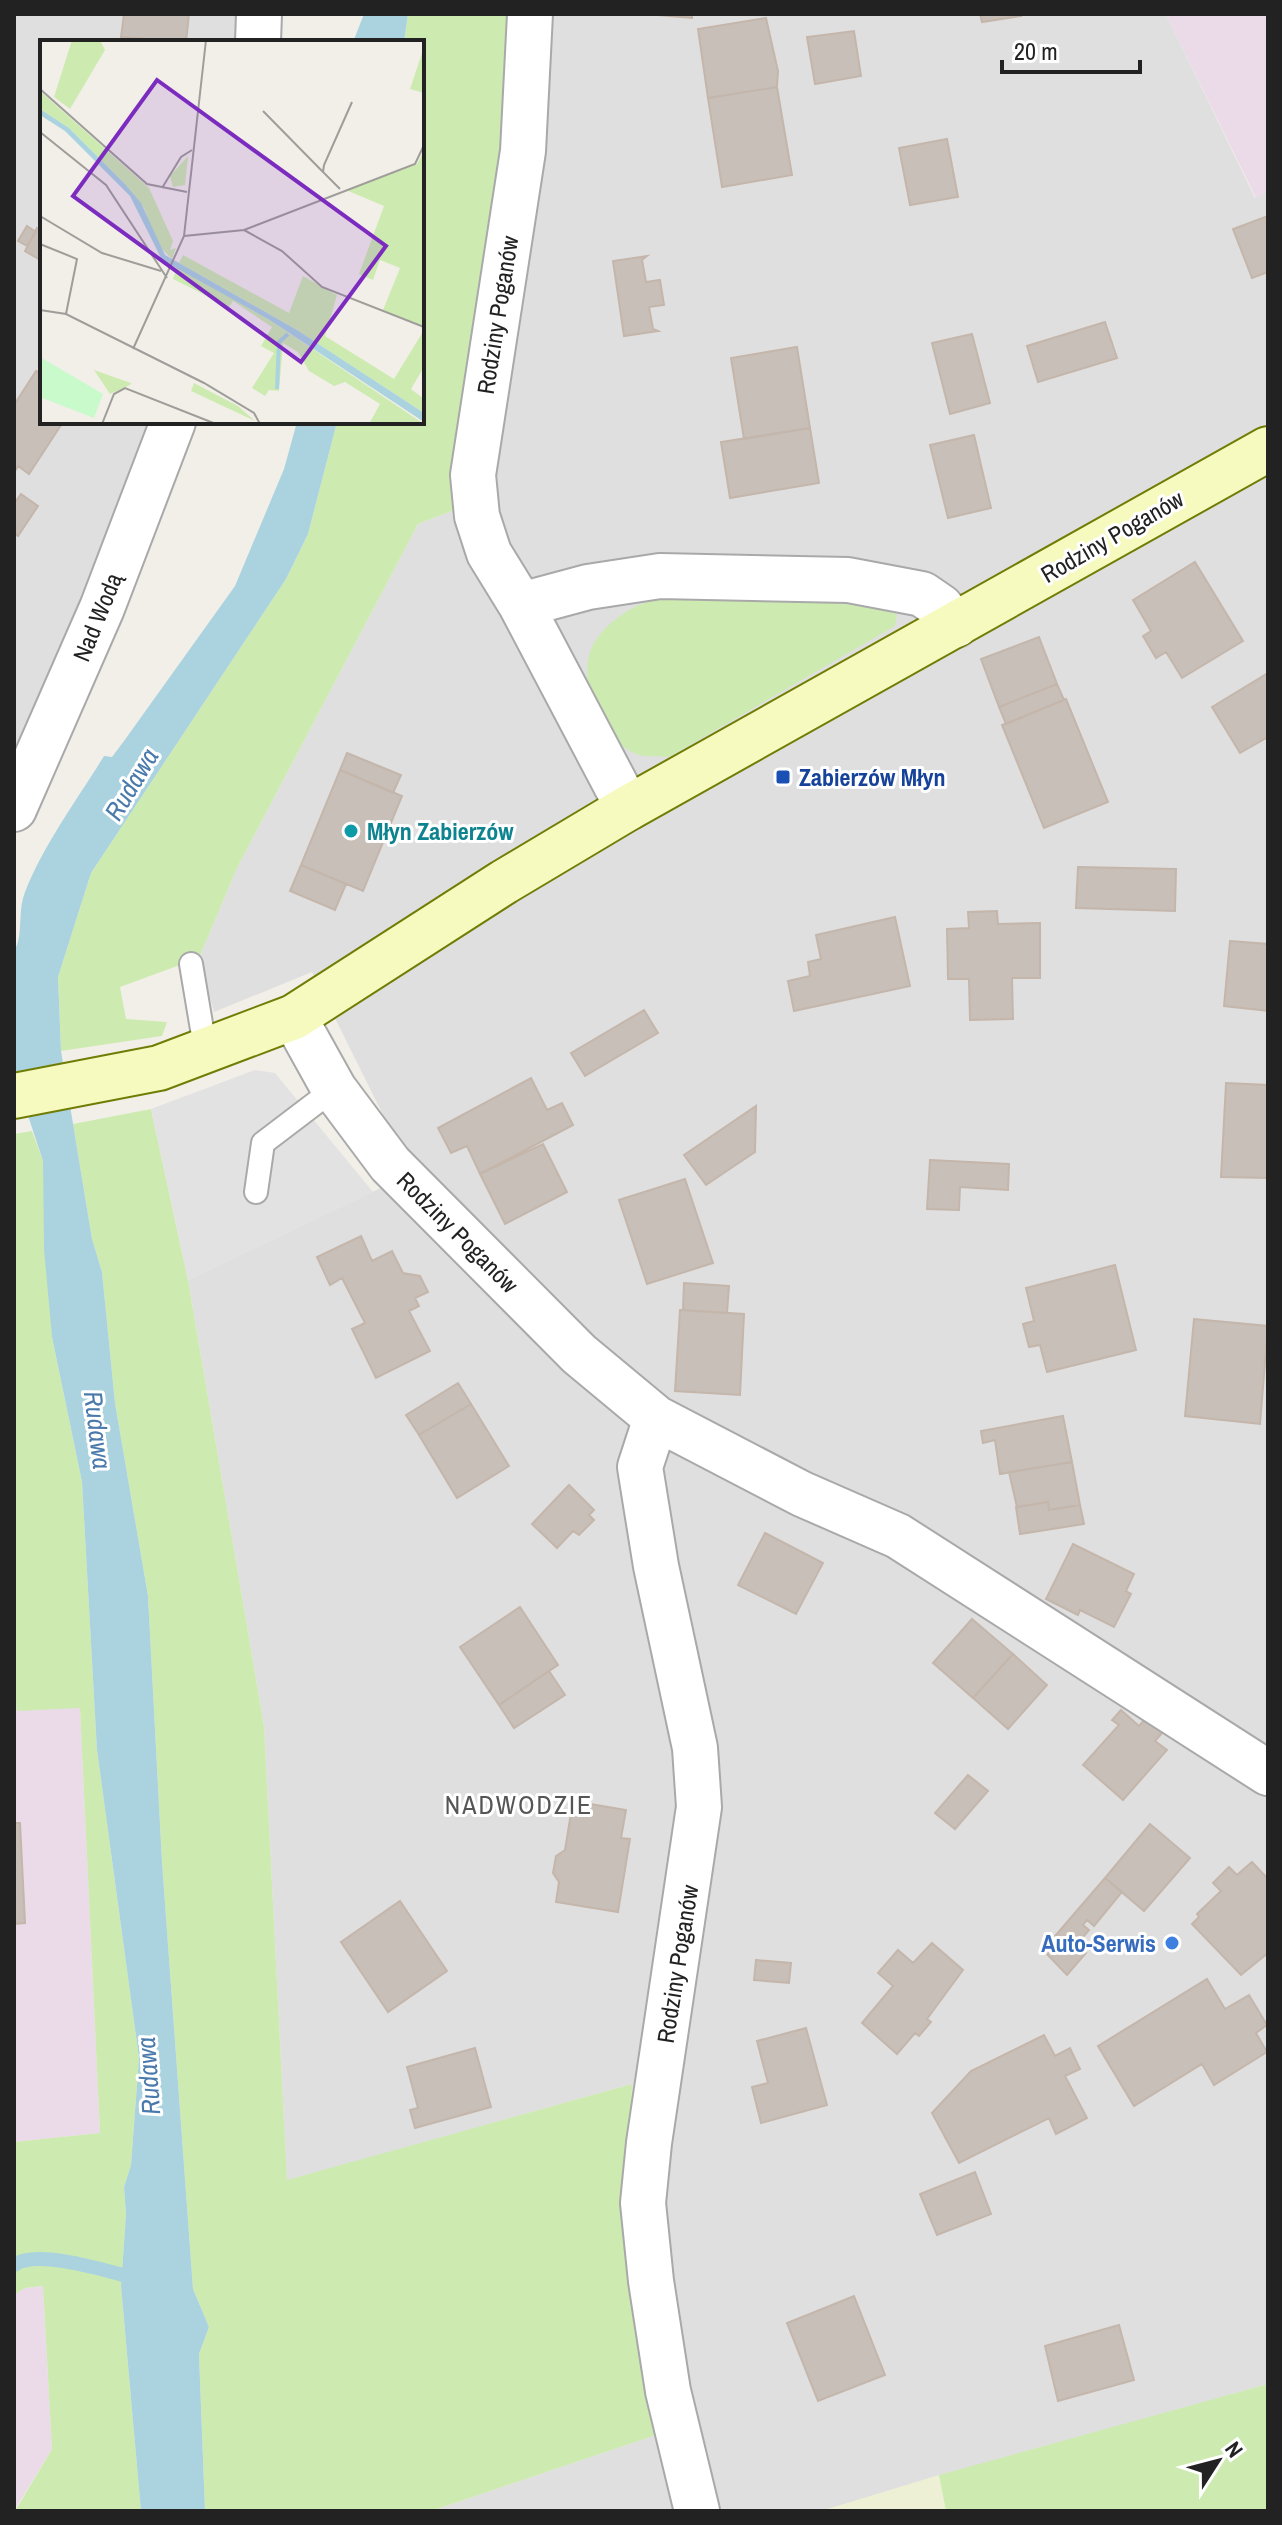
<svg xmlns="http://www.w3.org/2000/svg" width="1282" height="2525" font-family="'Archivo Narrow',sans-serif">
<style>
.residential{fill:#e0dfdf}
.industrial{fill:#ebdbe8}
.farmland{fill:#eef0d5}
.grass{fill:#cdebb0}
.parking{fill:#e2e2e2}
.water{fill:#aad3df}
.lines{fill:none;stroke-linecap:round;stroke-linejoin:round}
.stream{stroke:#aad3df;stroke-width:14}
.building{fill:#c7bfb8;stroke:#c4b6ab;stroke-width:2}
.lane-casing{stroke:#a9a9a9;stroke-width:26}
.street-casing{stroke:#a9a9a9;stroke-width:48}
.secondary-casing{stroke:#707d05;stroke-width:48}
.lane{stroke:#fff;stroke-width:22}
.street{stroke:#fff;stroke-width:44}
.secondary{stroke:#f7fabf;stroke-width:44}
.transit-dot{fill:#1a4fb4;stroke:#fff;stroke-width:3}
.culture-dot{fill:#0f9aa8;stroke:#fff;stroke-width:3}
.shop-dot{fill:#3f7fe0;stroke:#fff;stroke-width:3}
.labels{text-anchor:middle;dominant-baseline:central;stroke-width:6;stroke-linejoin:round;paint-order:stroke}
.street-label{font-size:24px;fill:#222;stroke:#fff}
.transit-label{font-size:24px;font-weight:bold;fill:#164399;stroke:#fff;text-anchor:start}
.culture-label{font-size:24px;font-weight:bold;fill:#0d838f;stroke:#fff;text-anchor:start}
.shop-label{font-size:24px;font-weight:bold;fill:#366cbe;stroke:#fff;text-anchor:end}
.water-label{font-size:26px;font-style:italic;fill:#4a7aab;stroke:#fff}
.neighbourhood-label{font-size:26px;letter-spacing:2px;fill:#555;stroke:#fff}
.inset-river{fill:none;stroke:#aad3df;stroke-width:4}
.inset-road{fill:none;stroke:#9f9d99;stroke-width:2}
.view{fill:#7b2cbf;fill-opacity:0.15;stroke:#7b2cbf;stroke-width:4}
.inset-edge{fill:none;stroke:#222;stroke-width:4}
</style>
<rect width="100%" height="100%" fill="#f2efe9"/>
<!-- residential -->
<path class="residential" d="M14 14H240L237 42H42V422H152L108 545 14 755Z
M522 14H1166L1255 198 1268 191V2384L821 2511H431L668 2431 628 2225 632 2084 287 2181 264 1726 188 1280 412 1173 312 972 214 1012 199 958 237 868 418 524 457 509Z"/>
<!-- industrial -->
<path class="industrial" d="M1166 14H1268V191L1256 198Z
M14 1613 80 1708 100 2133 14 2142Z
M43 2286 52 2449 14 2511V2295L25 2288Z"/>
<!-- farmland -->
<path class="farmland" d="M939 2475 946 2511H821Z"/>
<!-- grass -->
<path class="grass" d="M408 14H522L457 509 418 524 237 868 199 958 120 987 126 1019 167 1022 162 1036 61 1051 58 977 91 873 286 579 308 534 337 422H422V42H404Z
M739 590 888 610 897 615 895 626 669 757C660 756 647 757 639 755 601 742 576 683 592 647 599 632 612 621 626 612 655 592 705 594 739 590Z
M151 1109 188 1280 264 1726 287 2180 632 2084 628 2225 668 2431 431 2511H205L199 2354 209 2327 193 2289 162 1862 148 1596 115 1403 102 1272 92 1239 73 1124Z
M32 1131 43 1161 52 1337 82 1482 97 1750 139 2058 131 2165 124 2187 126 2214 121 2286 141 2511H15L52 2449 43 2286 25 2288 14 2295V2142L100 2133 80 1708 17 1711 14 1688V1134Z
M1268 2384V2511H946L939 2475Z"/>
<!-- parking -->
<path class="parking" d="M255 1070 275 1073 373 1192 188 1280 151 1109Z"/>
<!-- water -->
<path class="water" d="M364 14H408L404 42H353Z
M297 422H337L308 534 286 579 91 873 58 977 61 1051 92 1239 102 1272 115 1403 148 1596 162 1862 193 2289 209 2327 199 2354 205 2511H141L121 2286 126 2214 124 2187 131 2165 139 2058 97 1750 82 1482 52 1337 44 1249 43 1161 14 1073V952C24 934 17 913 25 892 44 844 77 800 104 756L112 757 124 741 235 586 284 469Z"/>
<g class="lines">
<!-- stream -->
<path class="stream" d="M14 2265C37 2248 110 2272 138 2279"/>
</g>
<!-- building -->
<path class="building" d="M124 14H189L186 42 121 37Z
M646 14H692V18Z
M980 14H1020L1021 16 982 22Z
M766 18 778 71 777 87 708 98 698 29Z
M854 31 861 76 815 84 807 37Z
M777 87 792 175 722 187 708 98Z
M947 139 958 197 910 205 899 148Z
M1268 216V272L1252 278 1233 229Z
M27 226 36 232 27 246 18 241Z
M37 228 42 231V261L25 251Z
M647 256 642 260 646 282 660 280 664 305 649 307 653 329 658 331 624 336 613 261Z
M1105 322 1117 358 1038 382 1027 346Z
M972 334 990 403 950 414 932 343Z
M797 347 810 428 744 439 731 358Z
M36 371 42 374V422H63L29 474 18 466 14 473V405Z
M810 428 819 483 730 498 721 442Z
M974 435 991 508 948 518 930 445Z
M21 494 38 506 18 536 14 533V504Z
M1195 562 1243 641 1182 678 1166 652 1156 658 1143 636 1151 631 1133 600Z
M1039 637 1057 684 999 707 981 659Z
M1268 673V737L1240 753 1212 707Z
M1057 684 1064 700 1006 724 999 707Z
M1066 699 1108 802 1044 828 1002 725Z
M347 753 401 775 393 793 340 770Z
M340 770 402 796 363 891 301 865Z
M301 865 346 884 335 910 290 891Z
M1078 867 1176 869 1175 911 1076 908Z
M997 911 998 924 1040 923V978H1012L1013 1019 970 1020 969 979H948L947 929 969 928 968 912Z
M895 917 910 986 794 1011 788 981 810 976 808 962 821 959 816 935Z
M1230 941 1268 944V1011L1224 1006Z
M644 1010 658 1033 585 1076 571 1053Z
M531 1078 547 1110 562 1103 573 1125 480 1174 467 1146 451 1153 438 1128Z
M1226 1083 1268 1085V1178L1221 1177Z
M756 1106 755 1152 706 1185 684 1155Z
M543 1144 567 1192 505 1224 480 1174Z
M930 1160 1009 1164 1008 1190 960 1187 959 1210 927 1209Z
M685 1179 713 1263 647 1284 619 1200Z
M361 1236 372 1261 392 1251 403 1273 420 1276 428 1292 415 1298 419 1306 409 1311 430 1351 376 1378 352 1329 365 1323 342 1278 330 1285 317 1257Z
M1115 1265 1136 1350 1047 1372 1040 1345 1029 1347 1023 1324 1034 1321 1026 1288Z
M684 1283 729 1286 727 1313 683 1310Z
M680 1310 744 1314 740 1395 675 1391Z
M1194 1319 1268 1326 1260 1424 1185 1416Z
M458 1383 471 1404 419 1435 406 1415Z
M471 1404 509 1466 457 1498 419 1435Z
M1063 1416 1072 1462 1000 1474 995 1440 983 1443 981 1431Z
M1072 1462 1080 1505 1049 1510 1048 1502 1017 1507 1009 1472Z
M569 1485 594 1510 589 1515 594 1520 579 1535 573 1531 557 1548 532 1524Z
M1048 1502 1049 1510 1080 1505 1084 1524 1020 1534 1016 1507Z
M765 1533 823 1563 796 1614 738 1585Z
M1073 1544 1134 1574 1126 1591 1131 1594 1114 1627 1080 1610 1078 1615 1046 1599Z
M520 1607 558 1665 499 1705 460 1647Z
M972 1619 1013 1654 973 1698 933 1663Z
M1013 1654 1047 1685 1008 1729 973 1698Z
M549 1671 565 1695 514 1728 499 1705Z
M1121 1710 1139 1726 1152 1711 1169 1725 1155 1741 1167 1750 1123 1800 1083 1765 1119 1725 1112 1720Z
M968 1775 988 1791 955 1829 935 1813Z
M573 1801 626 1810 621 1838 630 1839 618 1912 556 1902 559 1882 553 1873 556 1856 565 1850Z
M14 1823H20L25 1923 14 1924Z
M1150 1824 1190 1858 1144 1911 1105 1878Z
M1252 1862 1268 1879V1953L1241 1975 1192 1924 1199 1917 1197 1914 1221 1891 1213 1883 1229 1867 1237 1875Z
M1105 1878 1122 1892 1094 1926 1087 1920 1083 1925 1089 1930 1076 1945 1086 1953 1067 1975 1043 1950Z
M400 1901 447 1971 388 2012 341 1942Z
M932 1943 963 1970 927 2019 931 2022 919 2036 915 2033 897 2054 862 2023 893 1986 878 1973 898 1950 913 1963Z
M756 1960 791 1963 789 1983 754 1980Z
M1207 1979 1225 2009 1249 1995 1267 2025 1256 2033 1267 2052 1214 2085 1202 2064 1134 2106 1098 2046Z
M806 2028 827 2105 761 2123 752 2087 768 2083 757 2041Z
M1044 2035 1055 2056 1070 2048 1080 2069 1065 2076 1087 2118 1056 2134 1049 2118 959 2163 932 2113 971 2071Z
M475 2048 491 2107 415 2128 410 2110 418 2108 407 2067Z
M975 2172 991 2214 937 2235 920 2194Z
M854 2296 885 2375 818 2401 787 2323Z
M1119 2325 1134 2380 1058 2401 1045 2346Z"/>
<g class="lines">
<!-- lane casing -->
<g class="lane-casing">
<path id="lane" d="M191 964 206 1053
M256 1192 263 1143 334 1089"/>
</g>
<!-- street casing -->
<g class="street-casing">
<path id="street" d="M530 14 523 151 473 475 477 516 489 553 521 605 628 808
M258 42 259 14
M521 605 588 587 660 576 848 580 922 594 941 607 956 625
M14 809 102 608 173 422
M294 1017 334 1089 390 1164 579 1354 656 1418 802 1494 898 1536 1268 1773
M656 1418 640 1467 656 1566 695 1748 699 1807 649 2143 643 2203 651 2281 668 2391 697 2511"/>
</g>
<!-- secondary casing -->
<g class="secondary-casing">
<path id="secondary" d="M14 1096 159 1068 294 1017 504 882 628 808 1268 449"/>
</g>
<!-- lane -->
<use href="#lane" class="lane"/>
<!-- street -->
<use href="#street" class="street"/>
<!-- secondary -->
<use href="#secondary" class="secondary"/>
</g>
<!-- markers -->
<rect class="transit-dot" x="775" y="769" width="16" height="16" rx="4"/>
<circle class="culture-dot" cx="351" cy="831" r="8"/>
<circle class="shop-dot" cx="1172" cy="1943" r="8"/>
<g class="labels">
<!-- street labels -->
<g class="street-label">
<text transform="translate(497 315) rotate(-81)">Rodziny Poganów</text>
<text transform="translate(1112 536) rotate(-30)">Rodziny Poganów</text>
<text transform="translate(97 617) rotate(-68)">Nad Wodą</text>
<text transform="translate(458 1232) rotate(45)">Rodziny Poganów</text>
<text transform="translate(677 1964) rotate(-81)">Rodziny Poganów</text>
</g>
<!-- transit labels -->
<g class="transit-label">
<text x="799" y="777">Zabierzów Młyn</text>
</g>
<!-- culture labels -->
<g class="culture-label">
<text x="367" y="831">Młyn Zabierzów</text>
</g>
<!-- shop labels -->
<g class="shop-label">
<text x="1156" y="1943">Auto-Serwis</text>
</g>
<!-- water labels -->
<g class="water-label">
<text transform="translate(131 784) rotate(-59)">Rudawa</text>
<text transform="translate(98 1430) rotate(83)">Rudawa</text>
<text transform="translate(148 2076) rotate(-94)">Rudawa</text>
</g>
<!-- neighbourhood labels -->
<g class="neighbourhood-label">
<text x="519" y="1804">NADWODZIE</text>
</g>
</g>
<!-- overview -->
<g transform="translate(40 40)">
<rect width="384" height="384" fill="#f2efe9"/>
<path d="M32 0H60L65 10 30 69 14 57ZM384 7V53L370 49ZM0 51 109 148 133 201 130 210 136 208 132 219 118 205 104 168 84 143 29 88 0 69ZM384 111V286L343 270 360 228 340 220 333 240 319 234 344 166 306 150 377 124ZM148 116 145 145 133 147 130 136ZM143 215 249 273 263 236 297 255 285 296 354 339 384 290V327L371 349 384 359V373L257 290 139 223ZM137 227 228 279 384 384H329L340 364 305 342 294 346 269 331 258 312 243 303 239 351 229 350 225 356 212 348 234 313 221 306 232 287 193 261 189 267 133 239ZM54 330 91 343 90 345 70 354ZM154 343 198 366 215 381 151 351Z" fill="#cdebb0"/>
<path d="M0 317 63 354 54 378 0 357Z" fill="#c8facc"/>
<path d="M0 69 29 88 84 143 101 163 125 215 257 290 384 373V382L228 279 122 220 90 156 25 91 0 75Z" fill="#aad3df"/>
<path class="inset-river" d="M237 349 239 302 248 294"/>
<path class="inset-road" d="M0 49 107 144 147 152M223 71 283 132M0 92 66 145 127 238M122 148 141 117 152 110M300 149 283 132 284 125 312 62M0 176 62 213 121 231M204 190 242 211 282 247 384 287M144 196 204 190 375 124 384 105M0 204 37 219 26 274M0 270 26 274 164 343 214 373 220 384M93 309 144 196 166 0M62 384 74 354 85 348 176 384"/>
<path class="view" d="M117 40 346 206 261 322 33 156Z"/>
<rect width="384" height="384" class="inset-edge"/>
</g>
<!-- border -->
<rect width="1282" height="2525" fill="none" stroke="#222222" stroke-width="32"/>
<!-- north arrow -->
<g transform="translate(1218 2461) rotate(54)" stroke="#ffffff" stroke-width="6" paint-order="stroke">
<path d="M0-6L14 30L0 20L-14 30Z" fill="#222222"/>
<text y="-12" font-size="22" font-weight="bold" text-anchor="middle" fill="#222222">N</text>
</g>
<!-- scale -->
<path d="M1002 60v12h138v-12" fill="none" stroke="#222222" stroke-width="4"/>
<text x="1014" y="60" font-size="24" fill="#222222" stroke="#ffffff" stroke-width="6" paint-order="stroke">20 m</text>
</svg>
